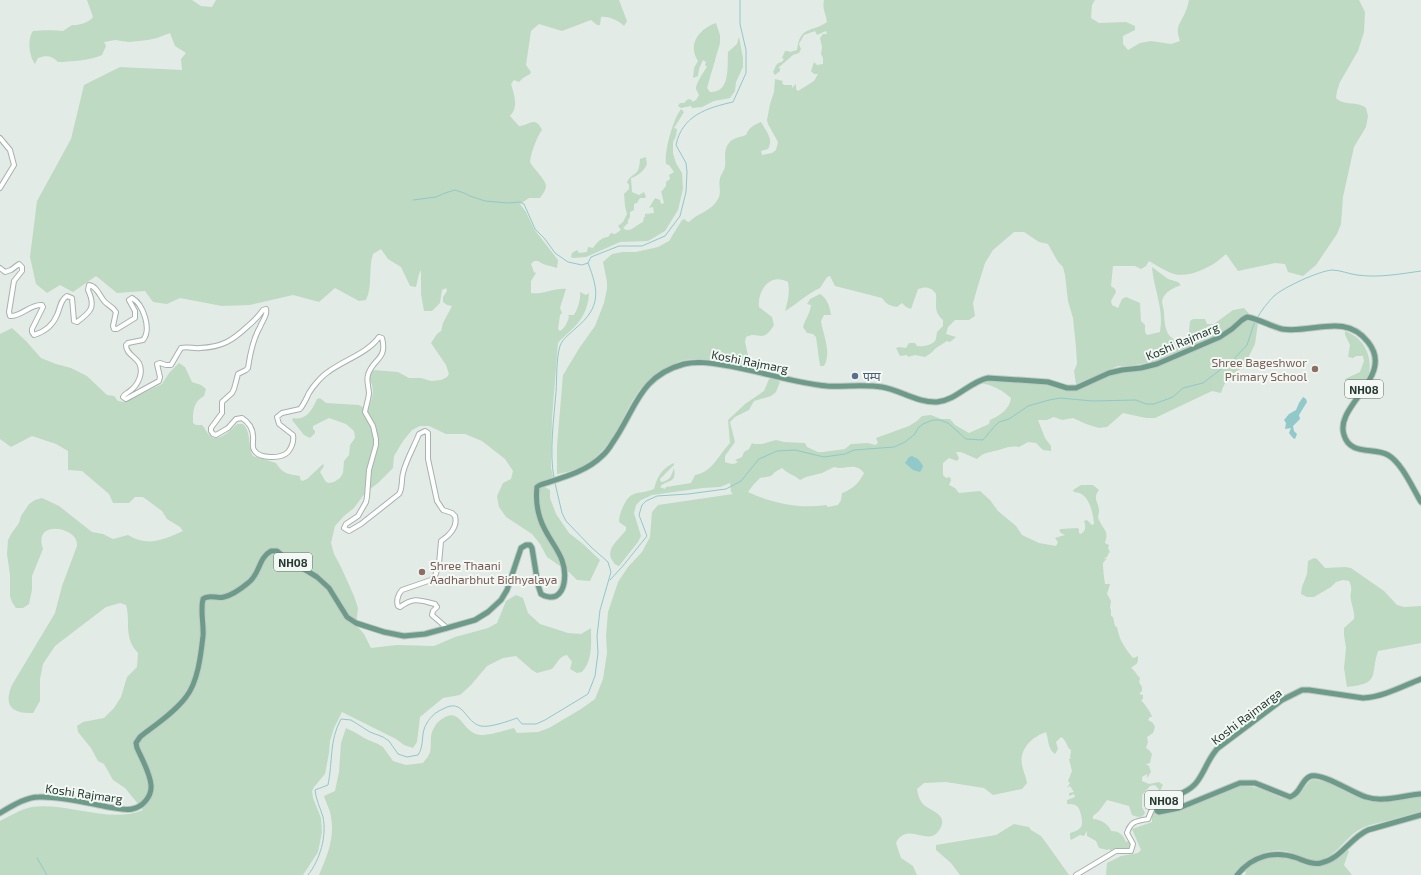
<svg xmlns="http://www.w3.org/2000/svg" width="1421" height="875" font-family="'Exo 2','Noto Sans Devanagari',sans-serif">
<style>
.green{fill:#bedac2;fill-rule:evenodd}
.water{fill:#91c8ca}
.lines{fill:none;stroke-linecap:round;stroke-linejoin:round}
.stream{stroke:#91c8ca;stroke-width:1}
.minor-casing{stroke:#a6b2ac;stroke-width:6}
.major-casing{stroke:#c2c8c6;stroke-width:7}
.minor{stroke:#fff;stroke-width:4}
.major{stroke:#6c9b8a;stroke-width:5}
.education-dot{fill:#8d6e63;stroke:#f3f8f5;stroke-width:1.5}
.service-dot{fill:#5c6f8a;stroke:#f3f8f5;stroke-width:1.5}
.labels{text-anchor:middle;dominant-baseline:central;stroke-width:4;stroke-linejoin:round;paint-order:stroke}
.shield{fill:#f3f8f5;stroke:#63736c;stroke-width:1}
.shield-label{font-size:11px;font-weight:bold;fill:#253a32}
.street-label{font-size:12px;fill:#253a32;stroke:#f3f8f5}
.education-label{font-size:12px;fill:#785e54;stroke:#f3f8f5;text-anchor:end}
.service-label{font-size:12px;fill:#4e5e75;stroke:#f3f8f5;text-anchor:start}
</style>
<rect width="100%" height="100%" fill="#e3ebe6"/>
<!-- green -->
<path class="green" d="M87 0H192L201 6 212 7 216 0H619L627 21 624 26C619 21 609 16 601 17L600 25H597L591 20 562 31 539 24 531 31 526 65 531 72 530 74 523 78 519 82 514 80 511 84C514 94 519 107 510 116L519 126C529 126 535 115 542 130 537 136 531 153 530 162 533 168 546 180 546 186 546 190 542 195 540 198H529L520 204 526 212 534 229 558 260 557 268 543 264 538 261H534L531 264 534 272 536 273 531 281V293C542 295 556 287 566 289L560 308 562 313 560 315 558 329 560 331C565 328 567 323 569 317L568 315H574C578 309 581 298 580 292L586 295 589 293C588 311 581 322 567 334 564 337 561 339 558 343L552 418 551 467 553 477 542 481 545 487 550 490V498L556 514 569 533 583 544 600 560 590 581 577 580 570 573 547 557 540 544 532 534 506 517 499 507 497 496 503 483 511 479 513 471 505 459 482 441 465 434H446L429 426H420L412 430 403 441 394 456 393 468 378 483 365 493 354 508 344 516 335 526 331 543 334 554 341 567 354 596 358 608 356 625 364 634 371 648 397 645 434 646 455 637 488 628 497 623 506 601 516 595 523 598 528 613 540 624 568 633 581 634 591 628C591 643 593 660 582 672L577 673 570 669 572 662 567 655C559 656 557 664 552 669L537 673 532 670 516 656 503 658 487 666 471 685 460 695 443 698 420 717 417 742 413 748 404 745 396 739 342 712 334 728 330 741 329 753 325 774 314 787 312 791 313 798 321 818 322 832 318 852 303 875H0V821C10 816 21 809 32 807 66 802 111 824 143 810L125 788 113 780 104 764 98 761 91 748 78 732 77 726 83 722 104 718 114 708 121 697 127 677 137 667 138 653C123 637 131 622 126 605L120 603 106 607 55 646 43 664 40 679V701L33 713C12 714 3 706 12 685L55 613 62 586 77 546C77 544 77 542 76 540 72 527 33 520 43 549L32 576V590L29 604 23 608H16L12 602 10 596V575L7 554 8 540 11 534 19 523 21 516 29 504 35 500 42 498 59 506 92 532 103 534 113 539 128 535C148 547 163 540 183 531L180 527 167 519 162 511 143 497H135L129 503H113L109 494 82 471 68 470V451L56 444 32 436 11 447 0 439V334L12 328 26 341 41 358 56 364 71 368 87 376 107 395 114 396 118 401 125 402 162 384 169 373 179 363 185 367 192 382 201 385 206 389 204 396C193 402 193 411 193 423L196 425H202C205 428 207 433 210 436 219 443 231 430 237 424H243C252 433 247 446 253 456L276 463C283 474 288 474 300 476V479L302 481 307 479 323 464 324 466 320 472 326 482 329 483 334 482 340 478 343 473 344 461 349 455 350 445 355 438 354 431 346 424 329 418 313 426V429L315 431V433L310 438 304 435 292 420 293 418C306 421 312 410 317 399L320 398 326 403 359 405 368 410C372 398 376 390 369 378L373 370 398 372 409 378H421L431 381 441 380 447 377 449 374 446 365 431 343 437 334 441 331 443 323 452 306 447 305 443 302V297L447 291 446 288 442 290 440 303 432 311H424L421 294V270L419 274 416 287 410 286 401 267 388 259 381 249 373 254C368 269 373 286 366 300L359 301 335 288 319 302 293 295 250 305 222 306 180 298 167 304 153 302 145 291 117 293 96 276 73 292 60 285 47 293 36 284 30 257 37 201 71 139 84 85 120 67 182 70 181 59 186 53 175 46 170 33 157 38 148 40 129 42 115 40 104 42 106 46 102 55C92 60 69 62 58 62 52 56 47 55 38 58L35 64C29 56 27 39 33 31 42 30 55 30 63 31L72 25C78 26 90 22 93 17Z
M824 0H1095L1092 5 1091 18 1099 23 1126 22 1135 26V30L1123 36V44L1128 50 1140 43 1151 41 1171 44 1180 41C1175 27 1179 26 1185 13 1187 9 1188 4 1189 0H1359L1365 12 1364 32 1358 51 1340 82 1337 91 1336 98C1343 106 1358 101 1366 108L1368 116 1366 127 1354 147 1343 197 1341 224 1337 234 1316 265 1303 276 1288 272 1285 264 1275 263 1238 271 1226 254C1214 266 1188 280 1171 273 1164 270 1156 265 1149 261L1146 266 1141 269 1135 266H1113L1111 286 1115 289 1116 292 1111 301 1112 305 1118 308 1122 299 1126 297 1140 303 1141 321 1145 325V332L1147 335 1160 332C1164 307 1154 291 1152 267L1168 279 1178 282 1181 285C1173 288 1164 292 1162 301 1162 304 1164 309 1164 313 1165 332 1167 341 1188 342L1190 321 1193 319H1205L1207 324H1214L1233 310 1244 308 1251 316 1242 319 1221 334 1206 339 1180 352 1170 354 1159 361 1129 366H1118L1076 384 1074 371 1077 364 1076 347 1073 318 1068 301 1065 275 1063 267 1058 262 1048 244 1039 242 1024 232H1014L993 250 985 263 977 289 973 303 975 316 969 320H955L948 327 946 334 956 337 950 342 947 341 936 348 931 353 925 357 915 355 908 357 907 355 900 356 896 348 899 347 906 348 909 343H915L917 346C923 347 934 345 936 339 936 339 937 332 937 332L943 326V320C933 311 937 306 936 294 932 287 925 286 918 289L911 309 906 307 902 303 897 307C890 306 886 304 882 298L835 286 830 276 827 277 820 288C808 293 797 304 785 311 788 301 790 292 788 282 770 272 757 291 759 307L772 317 774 325C762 345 759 330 746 337L745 342 748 355 742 366C722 362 702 356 681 361 677 362 674 365 670 366 626 385 628 428 598 455 587 466 572 472 557 474V446L563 375 580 347 595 326 604 303 607 289V282L603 262 612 254 623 252H636L658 247 669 241 682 220 685 219 686 221 689 222C697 213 712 211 718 199 722 192 718 186 720 178 721 174 724 171 725 167 726 159 723 150 729 143 732 138 741 137 746 135 749 127 754 125 761 122 766 131 774 139 768 149L761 151 762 155 772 153 776 150 778 142 768 124 767 120 770 104 774 92 775 79 783 81 782 83 784 85H792V88L796 84V89L798 91 814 81 818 74H814L811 71 814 62 817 65 823 64V58L821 54 822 47 820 38 823 34H827L826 31 817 35 815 31 804 35 799 44 801 49 799 53 793 55 778 68H780V71L775 75 773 72C776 67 775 63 782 62L784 59 782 58 785 51H788L790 52 797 50C800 25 812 33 827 22 826 14 822 9 824 0Z
M716 23 720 35V43L707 88 710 92C731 93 727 66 728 52L737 44 739 37 743 58V67L736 82 735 91 730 98 714 101 702 107 692 108 691 106 681 108 678 106 680 103H684L688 99 692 100V102L696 100 699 95C698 93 697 91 696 89 695 85 704 71 707 67L705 65 706 62 703 60 699 69 698 76 693 78 694 68 698 61C687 44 699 29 716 23Z
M681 109 684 112 674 128 677 129 676 136 673 142V153L676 163 682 173 683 189 678 210 665 231 648 241 620 242 586 257 573 258 571 257 572 253 577 250 579 253 587 252 588 247 593 248C597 242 602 237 608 237L611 233 615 234 621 230 618 226 623 222 627 214 625 206 624 194 629 189V185L627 182C634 170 639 178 640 159L646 157C646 160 648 164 646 166 644 171 636 177 631 178L632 192 639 195 644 192 646 197 645 198H640L637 203 634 204V210L630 212V217L628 220V223L623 228C630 234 636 225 643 222L644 217H645V214L654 213 653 207 649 208 655 198 660 200 661 204 664 203 661 191H662L666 186V182L670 179 669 175 674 172 669 165 666 164C664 152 673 119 681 109Z
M820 294C827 298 830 307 831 315H824L821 321C823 335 832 352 824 366H820L816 337 813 334 807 333 803 327C805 319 810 314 811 305L807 304 810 299Z
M1249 319 1258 323 1255 344 1243 368C1230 374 1226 379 1221 393L1212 391 1155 418H1146L1123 413 1107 427 1099 428 1086 424 1073 418 1062 420 1054 417 1047 420H1038L1045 438 1051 446V451L1043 450 1036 443 1028 442 1019 447C1009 445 1004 449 994 451 987 453 983 453 977 459L961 452H956L959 458 957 461 949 458 943 463V475L946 478 950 477 951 480 949 485 955 488 959 493 980 491 990 500 998 511 1016 526 1022 535 1039 543 1056 546 1058 542 1055 538 1065 535 1061 533 1059 530 1061 529 1077 528 1079 529V533L1081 534C1086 530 1086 527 1084 521L1087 520 1092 525 1094 524C1093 512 1089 492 1074 492L1073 490 1081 485H1093L1099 490C1092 499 1099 502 1099 511 1099 515 1097 516 1099 520 1104 531 1109 530 1105 543L1109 545 1108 548 1110 552 1108 554V556L1103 559 1107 558 1103 563C1103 570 1104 577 1105 584H1110L1107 594 1111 601 1110 608 1111 610V616L1113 617 1115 626 1117 627C1119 639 1124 647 1132 657L1134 658 1138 656C1138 666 1136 663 1131 668 1136 671 1136 675 1140 678L1139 682 1142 687V691L1139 694 1143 695V699L1141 700C1144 703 1152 714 1152 717H1150L1148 720 1153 723 1155 727 1153 733 1147 737 1148 742 1146 748 1149 750 1152 754 1150 763 1146 764 1149 766 1151 772 1147 778V774L1142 777V781L1149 784 1159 782 1163 785 1160 791 1156 786 1154 785 1150 786 1142 795V807L1145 813C1141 819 1138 817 1132 815L1129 806 1107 800 1099 811 1093 816V819C1100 819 1109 824 1111 831 1120 831 1123 835 1126 842L1129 841 1132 845 1131 849H1113L1111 851 1109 849 1107 850 1099 848 1096 841 1087 836V831L1084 836 1080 835 1071 840 1070 837V833C1074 832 1079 830 1081 827 1084 823 1080 808 1077 806 1074 804 1070 804 1067 804V800L1075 797 1074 794 1069 796V793L1074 792 1070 786 1067 788 1070 783 1068 781 1072 771 1069 759 1071 758 1070 757 1071 750C1066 747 1067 740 1061 737L1056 742 1058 749 1055 754C1047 748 1049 740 1046 732 1032 737 1019 749 1022 765 1023 771 1026 776 1027 783L1022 789 993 795 984 788 946 782 924 783 917 789C918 795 919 798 922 803 929 811 947 813 941 827 939 831 936 835 932 836 921 839 905 825 896 843L901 858 913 866 917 875H319C327 856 335 838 331 817 330 809 326 803 324 796L335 791 339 772 341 743 346 728 356 733 366 739 378 744 383 747 393 761 406 765 423 763C425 760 429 756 430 752 432 744 429 735 434 728 436 723 440 720 445 717 462 708 463 736 483 735 491 735 506 730 514 728L517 733 538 732 549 728 581 709 595 699 603 679 607 653 606 636 608 612 618 582 628 567 642 552 650 537 652 512 658 505 733 494 731 492 730 483 720 487 703 488 652 495 641 500 636 505 634 513 641 536 638 542 619 566C615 565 614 563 612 560 605 548 620 539 626 530V527L619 522C619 517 620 514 622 509 631 488 636 496 654 489 657 477 662 468 674 463V465L660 479 661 482C671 480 671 476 674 468 677 485 667 479 660 487L665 489 666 487 691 483 695 475C713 472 719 454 730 443L728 420 745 404 764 391 769 379H775L780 382 776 392 771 396 754 401 749 410 735 417 730 422 735 442 725 456V462C730 464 734 465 738 462L735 460 742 457 744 452 749 449 752 443 754 444H762L776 440 784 442 805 443 807 447 818 452H823L845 449 851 444 868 443 875 445 878 443 876 438 909 426 917 421 922 416 931 415 941 419H950L955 425 969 433 989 424 990 420C999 416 1010 409 1011 398 1002 390 992 385 981 383L995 379 1044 382 1075 390H1079L1085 386 1115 372 1147 370 1192 352ZM834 467C846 471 854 461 864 473 859 483 853 489 842 493L841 500 838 505 828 507 826 505C799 509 772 503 748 492L754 484 760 478 771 476 775 472 782 468C788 474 794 475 800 480L806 477 822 473Z
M1345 331C1364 338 1374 357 1368 377 1365 384 1359 391 1354 398H1345V379L1360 372 1364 361 1363 356H1356L1353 358 1348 357 1350 345 1345 335Z
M1314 558 1317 559 1325 568 1345 567 1351 568 1384 591 1397 605 1404 607 1421 606V643L1378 651C1370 675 1381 684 1347 687L1344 668 1346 648 1344 635V628L1354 619C1355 612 1352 607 1351 600 1349 592 1354 591 1349 581L1343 580 1336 582 1331 587 1314 597H1307L1301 594 1302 587 1307 574 1308 561Z
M1312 779 1326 782 1365 799 1380 800 1421 796V812C1411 814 1401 817 1391 820 1380 823 1367 824 1357 831 1345 839 1332 860 1318 861 1309 862 1301 856 1292 853 1271 845 1246 857 1234 875H1106L1107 863 1121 856 1138 853 1141 850 1132 829 1152 822V811L1160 814 1238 786C1247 786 1255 787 1263 789 1273 793 1284 802 1295 798 1300 796 1306 783 1312 779Z
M1014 824 1029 827 1031 830 1041 836 1047 844 1069 875H960L951 863 936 850V845L996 835Z
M1346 850 1349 851 1344 865 1352 875H1245L1246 872 1243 871 1252 863 1275 855 1319 865Z"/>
<!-- water -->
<path class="water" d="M1303 397 1306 399 1307 402 1299 415 1300 419 1293 426 1294 431 1297 434 1295 439 1293 438 1289 433 1291 428 1285 429 1286 423 1284 420 1289 414 1296 410 1299 403Z
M912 456 918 459 922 464 923 467 920 472 913 470 905 463 909 457Z"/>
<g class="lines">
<!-- stream -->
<path class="stream" d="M413 200 436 197 445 193 455 190 464 193 470 196 485 201 508 203 520 202 524 204 535 229 545 239 555 253 568 262 582 265 588 263 591 257 619 246H642L665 236 680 216 686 192 687 172 686 163 676 145C682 116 706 108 733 102L746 73V50L740 24V0
M1257 318C1262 310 1267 303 1274 296 1284 287 1319 271 1332 270 1340 270 1349 274 1357 275 1378 278 1400 274 1421 271
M554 478C549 453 554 417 556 392 557 379 556 359 560 346 563 338 570 334 576 328 601 307 599 291 588 263
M610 580 622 567 647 536 639 515 642 505 646 501 657 496 688 494 726 489 741 481 759 459 777 451 795 450 824 457 845 454 854 450 894 447 905 442 915 434 918 428 923 424 933 420H940L948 423 966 439 983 440 993 428 999 422 1009 419 1028 406 1049 400 1060 398 1093 401 1136 400 1146 404H1154L1173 397 1183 388 1203 383 1233 360 1247 345 1255 321
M37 858 47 875
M308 875C320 860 327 836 323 817 320 807 316 800 315 790L328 785C333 761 329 741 341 719L351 720 370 732 383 737 389 741 398 754 407 757 418 755C425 745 420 733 427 723 431 716 436 712 443 709 464 697 465 723 481 726 489 728 509 721 517 718L522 724H536L545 720 588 694 595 676 598 653 597 636 600 610 611 572 608 562 591 547 566 521 562 513 555 483"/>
<!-- minor casing -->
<g class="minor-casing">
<path id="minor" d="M0 138 10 150 14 165 0 188
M0 268 5 272 11 270 19 264 22 267V271L14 281 9 312 10 316C21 317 30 304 42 305L43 307 32 329V332L34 335C44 332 53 325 57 315 60 309 60 300 67 296L72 298 74 321 77 322C91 312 96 307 88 290L89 285C97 286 100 297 105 302 109 306 113 307 116 312L113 326 114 329H117L135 318V311L129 300 132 298C143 304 152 329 143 340L128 343 126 345C126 354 135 356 139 363 144 373 138 385 130 391 126 394 124 394 123 397L126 399 159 381 160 377 157 364 160 363 166 365H171L181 348C188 346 194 349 200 348 222 347 232 341 248 326 254 321 258 317 263 310L266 309C268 315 262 321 260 327 253 339 250 354 248 368L246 370 238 374 234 389 232 393 222 402V413L211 428V431L213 434 216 435 228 428 236 419 242 418C250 423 254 431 253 441 253 444 252 447 254 450 259 459 281 459 288 452 292 447 294 441 293 435L279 424 277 417 282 413 300 409C304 404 306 399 309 393 313 386 322 376 328 372 344 360 368 353 379 337L382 338C388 360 372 359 368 375 366 381 369 387 369 394 368 401 366 406 365 412L373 426 376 439V445L369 470 367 497 366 502 358 516 346 524 344 528 349 531 361 524 399 494C403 488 401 480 403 473 406 460 414 447 419 434L425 431 428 433V459L437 501 443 510 452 513 455 516C458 527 450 535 441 541L439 564 435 576 431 580 402 590C398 594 396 601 398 606L400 607C414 597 419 600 435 604L437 607 433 611 432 615 447 628
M1076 875 1116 851H1131L1133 844 1127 833C1131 821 1136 821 1148 819L1153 807 1156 805"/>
</g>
<!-- major casing -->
<g class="major-casing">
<path id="major" d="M1421 679C1403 686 1383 697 1363 698L1309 690H1302L1282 700 1218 748C1208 758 1205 772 1196 783 1188 793 1171 797 1160 802L1156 805 1157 811 1159 812 1179 808 1240 783H1255L1290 797C1301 794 1301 779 1311 776 1323 773 1353 793 1366 797 1383 803 1404 795 1421 794
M0 813C12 806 26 797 39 797 61 796 87 803 108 807 116 808 125 811 132 809 143 807 152 796 151 785 150 773 142 759 137 748L136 743 140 737C155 725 174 713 186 697 198 682 201 654 203 636 204 624 200 611 203 599 209 594 217 599 224 597 232 595 242 588 248 583 260 575 258 558 271 551H277L284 557 317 577 329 588 347 617 356 623 384 632 404 636 425 634 447 628 475 620 488 612 501 600 507 590 521 548 526 545H530L532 548 538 585 541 594C545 597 552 598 556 596 561 593 563 589 564 583 569 555 547 542 540 518 537 509 536 496 537 487L540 485C561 478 586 472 602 456 607 452 610 447 613 442 636 409 639 376 684 364 697 361 710 363 723 365 758 370 792 383 827 386 845 387 863 384 882 387 900 390 918 403 937 402 957 400 969 382 988 378L1048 382 1067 388H1076L1109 373 1122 370 1141 368 1157 364 1220 337 1232 329 1242 320 1247 317C1259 319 1270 326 1282 329 1312 334 1345 312 1368 342 1396 377 1334 405 1344 435 1350 456 1374 447 1388 455 1402 463 1413 489 1421 502
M1237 875C1252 856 1274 850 1297 858 1305 861 1313 865 1321 863 1341 859 1350 838 1368 830L1421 815"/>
</g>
<!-- minor -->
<use href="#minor" class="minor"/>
<!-- major -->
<use href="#major" class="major"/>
</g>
<!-- markers -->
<g class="education-dot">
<circle cx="1315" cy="369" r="4"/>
<circle cx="422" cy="572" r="4"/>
</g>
<circle class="service-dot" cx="855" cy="376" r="4"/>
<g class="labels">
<!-- shield labels -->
<g class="shield">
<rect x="1345" y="380" width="38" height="18" rx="3"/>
<rect x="274" y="553" width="38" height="18" rx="3"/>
<rect x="1145" y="791" width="38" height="18" rx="3"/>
</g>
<g class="shield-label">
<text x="1364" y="389">NH08</text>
<text x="293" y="562">NH08</text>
<text x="1164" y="800">NH08</text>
</g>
<!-- street labels -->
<g class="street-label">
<text transform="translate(1182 341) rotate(-23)">Koshi Rajmarg</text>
<text transform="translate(750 361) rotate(11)">Koshi Rajmarg</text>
<text transform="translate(1246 716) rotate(-37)">Koshi Rajmarga</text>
<text transform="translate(84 793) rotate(8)">Koshi Rajmarg</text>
</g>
<!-- education labels -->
<g class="education-label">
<text x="1307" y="362">Shree Bageshwor<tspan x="1307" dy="14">Primary School</tspan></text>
<text x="430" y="565" text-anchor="start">Shree Thaani<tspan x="430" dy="14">Aadharbhut Bidhyalaya</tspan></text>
</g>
<!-- service labels -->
<g class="service-label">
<text x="863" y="376">पम्प</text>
</g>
</g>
</svg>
